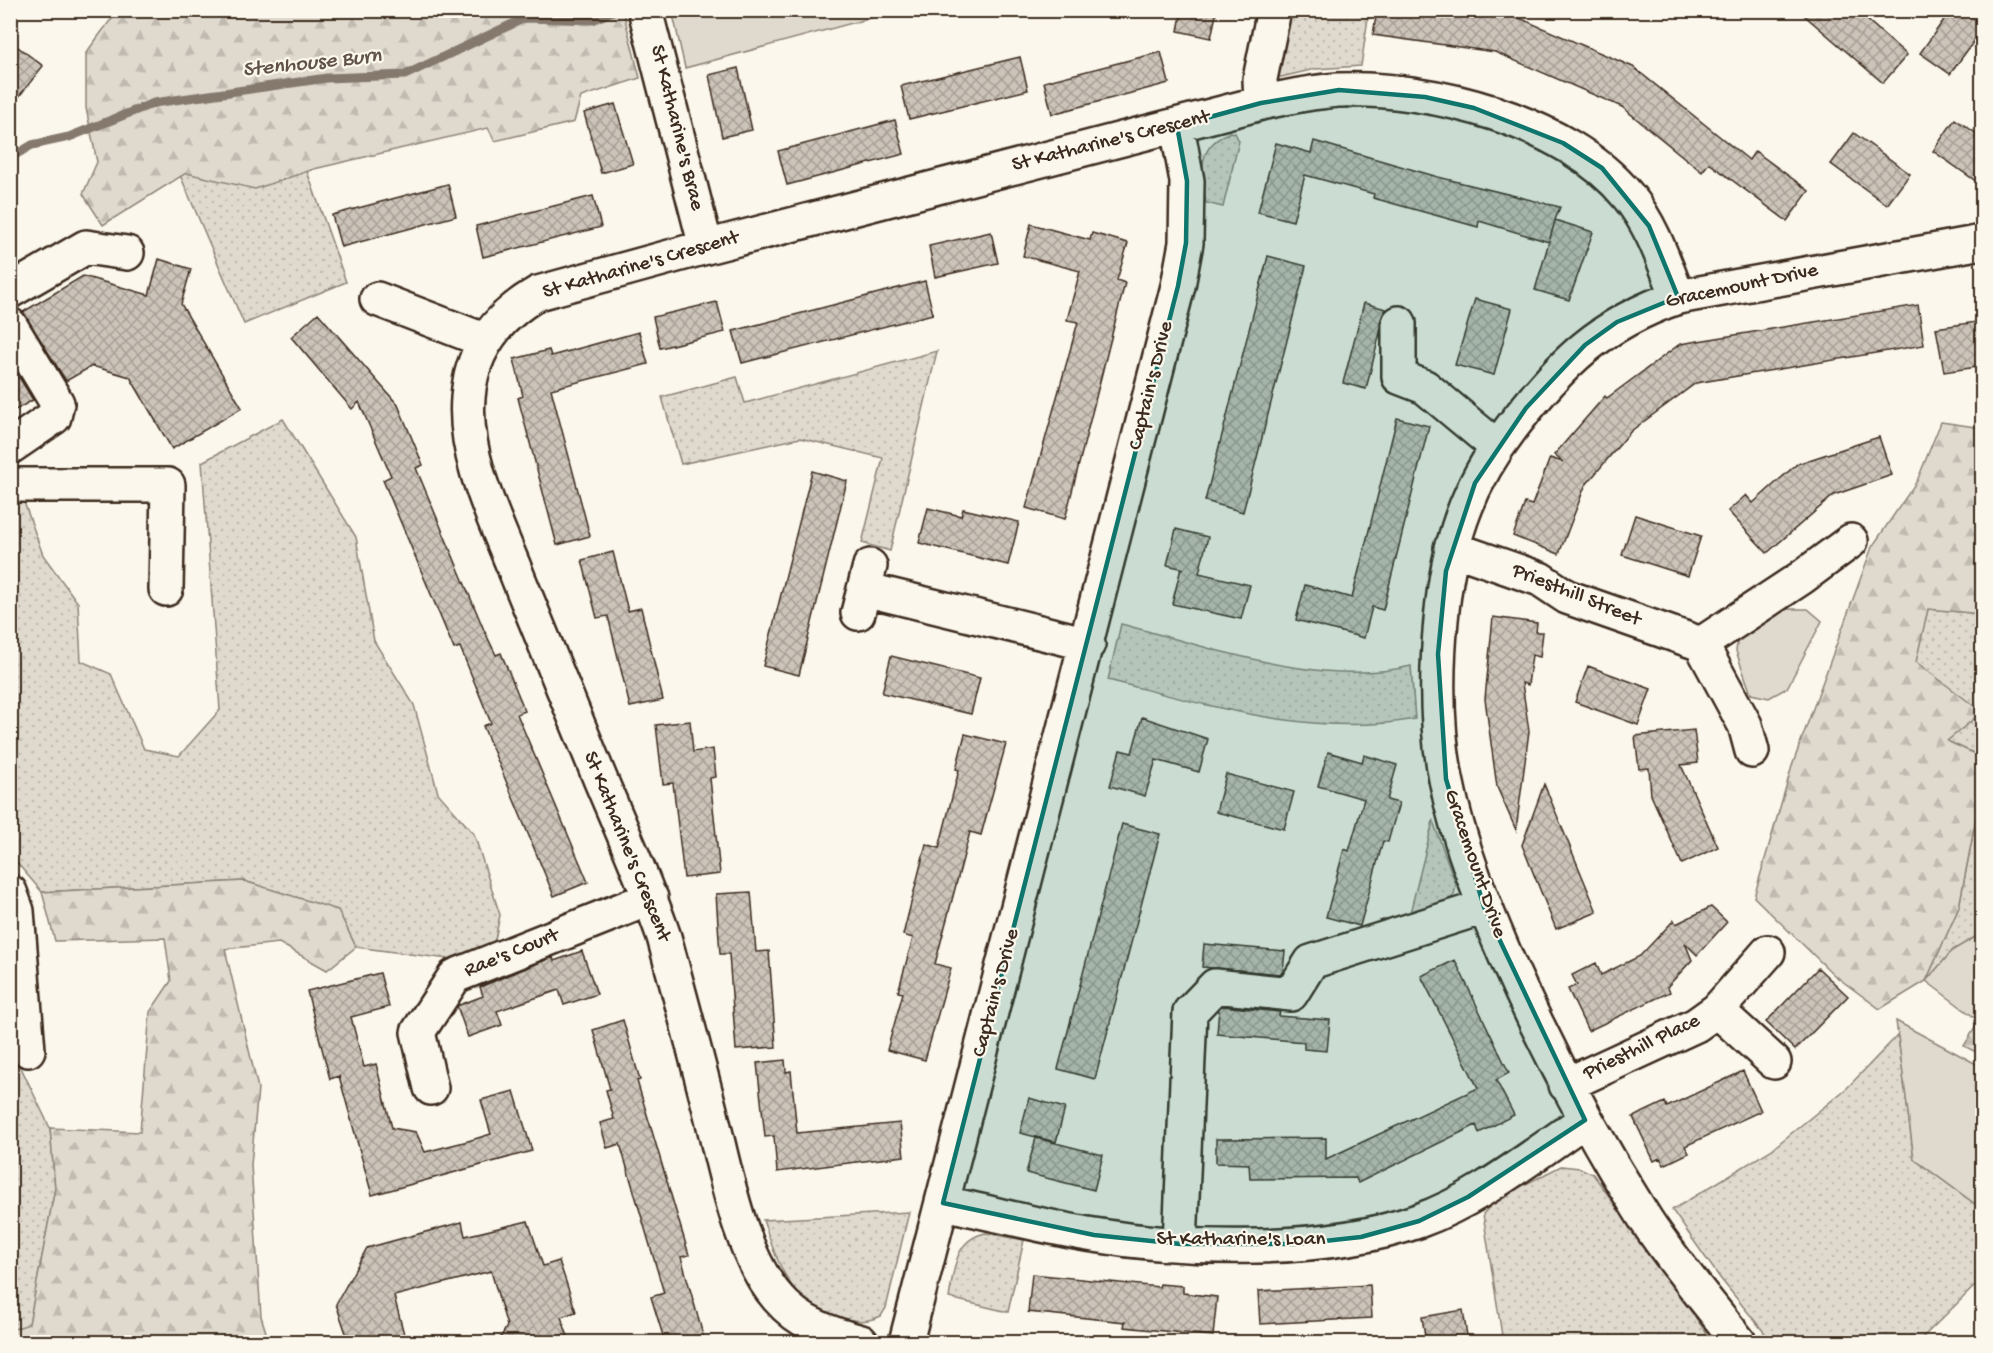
<svg xmlns="http://www.w3.org/2000/svg" width="1993" height="1353" font-family="'Gochi Hand',sans-serif">
<style>
.grass{fill:url(#grass-dots);stroke:#8d8276;stroke-width:1.5}
.forest{fill:url(#forest-firs);stroke:#8d8276;stroke-width:1.5}
.green{fill:#dfd9ce;stroke:#8d8276;stroke-width:1.5}
.lines{fill:none;stroke-linecap:round;stroke-linejoin:round}
.stream{stroke:#85796d;stroke-width:9}
.building{fill:url(#building-cross-hatch);stroke:#3b2a1e;stroke-width:1.5}
.minor-casing{stroke:#3b2a1e;stroke-width:38}
.minor{stroke:#fbf7ec;stroke-width:33}
.marked{fill:#0f766e;fill-opacity:0.2;stroke:#0f766e;stroke-width:4.5;stroke-linejoin:round}
.labels{text-anchor:middle;dominant-baseline:central;stroke-width:4.5;stroke-linejoin:round;paint-order:stroke}
.street-label{font-size:21px;fill:#3b2a1e;stroke:#fbf7ec}
.water-label{font-size:22px;font-style:italic;fill:#605246;stroke:#fbf7ec}
</style>
<defs>
<pattern id="grass-dots" width="8" height="8" patternUnits="userSpaceOnUse" patternTransform="scale(1.5)"><rect width="8" height="8" fill="#dfd9ce"/><path d="M2 2h.1M6 6h.1" fill="none" stroke="#c0bab0" stroke-width="1.8" stroke-linecap="round"/></pattern>
<pattern id="forest-firs" width="22" height="20" patternUnits="userSpaceOnUse" patternTransform="scale(1.5)"><rect width="22" height="20" fill="#dfd9ce"/><path d="M5 1l3.5 6h-7zM16 11l3.5 6h-7z" fill="#c0bab0"/></pattern>
<pattern id="building-cross-hatch" width="8" height="8" patternUnits="userSpaceOnUse" patternTransform="scale(1.5)"><rect width="8" height="8" fill="#ccc4b9"/><path d="M0 0l8 8M0 8l8-8" fill="none" stroke="#a79f96"/></pattern>
</defs>
<rect width="100%" height="100%" fill="#fbf7ec"/>
<filter id="ink" filterUnits="userSpaceOnUse"><feTurbulence type="fractalNoise" baseFrequency=".0167" numOctaves="2"/><feDisplacementMap in="SourceGraphic" scale="12" xChannelSelector="R" yChannelSelector="G"/><feConvolveMatrix kernelMatrix="1 2 1 2 8 2 1 2 1" color-interpolation-filters="sRGB"/></filter>
<g filter="url(#ink)">
<!-- grass -->
<path class="grass" d="M1285 11H1369L1361 66 1315 69 1277 78Z
M1230 132 1235 133 1239 141 1223 207 1206 203C1202 171 1195 148 1230 132Z
M301 154 346 282 244 324 177 168Z
M937 351 890 551 862 543 883 458 800 438 681 464 662 397 737 377 745 403Z
M283 419 356 537 374 641 414 705 438 793 474 834 500 915 494 945 456 960 356 947 338 910 244 881 42 892 11 856 10 502H24L43 555 78 603 81 661 111 674 144 749 179 756 220 710 202 462Z
M1928 609 1982 614V757L1947 741 1981 712 1915 663Z
M1121 624C1210 647 1320 688 1411 666L1415 719C1311 738 1208 705 1108 680Z
M1982 787V933L1953 950 1926 981 1959 907Z
M1433 821 1456 885 1454 895 1450 899 1410 913Z
M10 1002 14 1053 50 1128 55 1188 29 1325 11 1330Z
M1898 1035 1914 1159 1982 1209V1279L1918 1342H1772L1720 1278 1672 1210 1771 1150 1847 1088Z
M1561 1166 1580 1168 1593 1174 1713 1342H1503L1483 1214 1497 1199Z
M909 1212 886 1308 881 1316C866 1323 855 1321 840 1318 791 1308 777 1261 763 1220Z
M986 1233 1024 1240 1008 1312 949 1298C954 1271 954 1239 986 1233Z"/>
<!-- forest -->
<path class="forest" d="M121 10 623 11 640 78 581 97 574 122 495 141 488 128 314 169 255 189 186 173 103 225 83 194 97 162 86 108V53L109 22Z
M1941 422 1982 428V614L1928 609 1916 662 1982 712 1947 741 1982 757V787L1959 907 1926 981 1880 1009 1834 975 1754 897 1792 766 1872 547 1917 481Z
M244 881 338 910 356 947 327 970 279 943 225 949 258 1088 251 1165 261 1316 269 1342H11V1330L29 1324 55 1188 50 1128 140 1132 150 1012 171 981 165 938 55 941 42 892Z
M1979 1021 1982 1023V1055L1964 1046Z"/>
<!-- green -->
<path class="green" d="M672 10H897V11L685 68Z
M1782 609H1808L1822 621 1787 688 1769 698 1751 694 1736 651 1738 636Z
M1982 933V1023L1926 981 1953 950Z
M1896 1021 1982 1067V1209L1914 1159Z"/>
<g class="lines">
<!-- stream -->
<path class="stream" d="M10 158 32 145 69 137 154 103 327 78 405 75 525 18 593 20 615 10"/>
</g>
<!-- building -->
<path class="building" d="M1182 10H1217L1211 38 1178 31Z
M1377 10H1488L1510 14 1633 67 1749 160 1755 151 1809 191 1787 221 1709 163 1702 172 1622 107 1495 52 1373 35Z
M1798 10H1856L1907 55 1883 83Z
M1951 10H1983V29L1950 74 1920 53Z
M10 41 43 66 10 108Z
M1161 52 1169 83 1052 114 1044 82Z
M1020 57 1028 90 909 119 901 86Z
M738 68 752 130 722 137 709 75Z
M615 104 633 164 601 173 584 113Z
M1955 119 1983 138V186L1933 151Z
M895 120 904 154 787 185 778 151Z
M1854 133 1910 174 1887 205 1831 164Z
M1314 141 1438 177 1560 207 1555 220 1593 232 1569 300 1535 290 1555 221 1549 242 1479 221 1478 227 1373 198 1374 194 1305 175 1293 221 1258 212 1276 143 1311 153Z
M448 184 456 216 341 247 332 215Z
M593 196 601 227 483 257 476 226Z
M1031 224 1090 240 1092 233 1128 243 1117 280 1125 283 1065 519 1026 508 1078 322 1067 320 1080 271 1023 256Z
M991 232 998 263 935 277 929 246Z
M1268 256 1306 266 1243 512 1205 501Z
M159 259 191 269 181 304 242 408 172 449 130 377 92 366 66 381 23 312 83 276 149 295Z
M925 281 933 314 742 363 733 331Z
M1475 299 1512 309 1494 375 1455 365Z
M717 302 725 332 660 348 653 317Z
M1364 303 1386 309 1380 322V333L1366 389 1343 383Z
M1918 305 1924 345 1696 383 1631 431 1585 486 1559 554 1513 536 1525 503 1532 505 1550 458 1563 462 1554 455 1605 396 1607 398 1680 344Z
M318 313 398 405 423 465 416 468 484 630 496 655 501 653 525 711 517 714 588 882 554 896 483 726 491 723 460 647 454 649 383 480 391 476 359 402 352 409 291 337Z
M1983 321V366L1944 372 1936 328Z
M639 332 648 364 551 389 590 536 557 545 518 398 523 396 514 359 549 350 551 356Z
M10 362 33 400 10 413Z
M1397 418 1429 426 1383 610 1372 607 1364 638 1296 620 1305 585 1352 598Z
M1879 437 1892 475 1834 495 1767 553 1728 511 1746 495 1753 503 1797 464Z
M812 471 847 481 799 675 763 666Z
M928 508 961 516 963 509 1019 522 1008 565 919 543Z
M1635 515 1701 536 1688 576 1622 555Z
M1176 529 1208 537 1199 573 1250 585 1241 619 1172 604 1181 568 1184 569 1167 565Z
M613 552 628 611 641 608 663 700 630 707 608 616 597 618 582 560Z
M1493 617 1537 623 1536 632H1543L1540 657 1532 655 1528 685 1522 683 1529 731 1516 830 1497 787 1485 699Z
M891 656 980 678 971 714 882 693Z
M1588 666 1651 689 1638 725 1575 702Z
M1142 717 1208 739 1199 772 1156 760 1145 796 1110 786 1120 750 1132 753Z
M690 721 693 752 713 749 716 777 710 778 720 874 684 878 673 783 663 784 656 725Z
M1694 730 1698 763 1681 765 1718 847 1682 864 1651 795 1649 768 1639 769 1635 736Z
M965 734 1006 744 981 835 970 832 935 964 951 968 925 1060 887 1050 903 993 898 992 913 938 903 935 926 844 939 848 959 770 956 769Z
M1328 752 1362 762 1364 755 1397 765 1387 800 1399 803 1388 842 1383 841 1360 926 1326 917 1344 849 1349 851 1364 799 1318 786Z
M1226 774 1294 792 1284 829 1216 812Z
M1544 784 1597 912 1556 929 1522 845Z
M1122 824 1160 834 1095 1079 1058 1069Z
M751 892 756 952 769 951 776 1047 736 1050 729 954H720L716 894Z
M1711 907 1727 922 1697 955 1685 943 1692 960 1667 987 1670 992 1588 1031 1568 989 1577 985 1572 975 1596 963 1601 975 1640 956 1674 920 1676 924Z
M1204 944 1285 951 1283 971 1281 974 1202 967Z
M582 951 597 994 564 1005 559 990 497 1011 502 1025 468 1037 457 1006 483 996 480 987 553 957 554 961Z
M1455 960 1509 1073 1496 1080 1514 1115 1479 1133 1476 1125 1358 1183 1356 1178 1250 1179 1249 1164 1216 1163V1139L1326 1138V1159L1478 1088 1421 976Z
M1818 968 1848 996 1795 1050 1766 1022Z
M380 973 389 1007 351 1017 364 1067 376 1064 392 1128 416 1132 425 1152 468 1141 491 1134 481 1100 514 1091 532 1151 372 1195 339 1076 330 1079 307 991Z
M1222 1006 1280 1012 1279 1016 1330 1020 1327 1051 1304 1049V1042L1217 1034 1219 1008Z
M623 1020 640 1080 637 1081 689 1255 681 1257 705 1342H665L651 1297 664 1293 620 1144 607 1148 600 1123 614 1119 606 1090 610 1089 593 1030Z
M785 1060 786 1072 791 1071 797 1133 900 1123 904 1156 777 1172 774 1136 765 1137 757 1063Z
M1743 1071 1761 1111 1685 1146 1689 1153 1664 1165 1660 1158 1654 1161 1633 1117 1665 1102 1667 1107Z
M1029 1098 1065 1108 1056 1142 1020 1133Z
M1036 1138 1103 1155 1094 1190 1026 1173Z
M528 1221 543 1266 559 1261 576 1312 561 1317 570 1342H498L507 1326 491 1271 394 1296 406 1342H349L336 1304 367 1248 462 1222 465 1236Z
M1032 1274 1159 1287 1160 1284 1183 1286V1293L1217 1297 1213 1336 1124 1327 1125 1322 1028 1312Z
M1370 1285 1372 1318 1260 1324 1258 1291Z
M1463 1310 1468 1342H1426L1422 1317Z"/>
<g class="lines">
<!-- minor casing -->
<g class="minor-casing">
<path id="minor" d="M645 10 706 247
M1261 103 1260 79 1274 10
M10 291 86 247 127 253
M377 299 486 341
M1399 323V377L1425 387 1497 447
M10 325 57 403 54 417 10 447
M10 485H168L166 589
M1451 548 1540 579 1567 597 1701 644
M864 589 1088 644
M858 613 870 566
M1752 751 1745 725 1701 644 1801 578 1851 541
M10 892 17 911 28 1050
M1717 1010 1774 1062
M1566 1085 1696 1025 1717 1010 1768 952
M431 1088 418 1032 455 976 651 898
M943 1203C993 1213 1043 1227 1094 1235 1188 1251 1328 1253 1418 1221 1478 1200 1533 1155 1585 1120
M1180 1244 1190 1012 1215 986 1291 994 1311 962 1484 907
M861 1342C830 1334 800 1324 778 1298 740 1255 725 1170 711 1114 696 1055 680 996 664 937 646 884 623 833 601 781 573 714 546 647 519 580 497 523 463 460 468 398 471 350 498 316 538 293L706 247 1261 103C1287 97 1312 92 1338 90 1431 86 1567 121 1628 196 1652 225 1664 262 1678 297
M906 1342 1178 286 1186 243 1187 181 1177 126
M1739 1342C1708 1302 1674 1263 1646 1220 1595 1140 1551 1058 1512 971 1485 909 1459 846 1446 779 1436 728 1436 673 1441 620 1448 545 1465 488 1512 427 1561 363 1600 324 1678 297L1982 242"/>
</g>
<!-- minor -->
<use href="#minor" class="minor"/>
</g>
</g>
<!-- marked area -->
<path class="marked" d="M1339 90 1425 97 1474 108 1563 143 1602 168 1649 226 1678 297 1617 322 1585 345 1526 408 1475 483 1446 571 1438 654 1446 779 1484 907 1585 1120 1468 1197 1419 1221 1361 1237 1297 1244H1180L1094 1235 943 1203 1178 286 1186 243 1187 181 1177 126 1261 103Z"/>
<g class="labels">
<!-- street labels -->
<g class="street-label">
<text transform="translate(676 128) rotate(76)">St Katharine's Brae</text>
<text transform="translate(1111 142) rotate(-14)">St Katharine's Crescent</text>
<text transform="translate(641 266) rotate(-16)">St Katharine's Crescent</text>
<text transform="translate(1742 287) rotate(-12)">Gracemount Drive</text>
<text transform="translate(1152 386) rotate(-76)">Captain's Drive</text>
<text transform="translate(1576 596) rotate(22)">Priesthill Street</text>
<text transform="translate(626 847) rotate(68)">St Katharine's Crescent</text>
<text transform="translate(1474 864) rotate(71)">Gracemount Drive</text>
<text transform="translate(512 954) rotate(-22)">Rae's Court</text>
<text transform="translate(997 993) rotate(-75)">Captain's Drive</text>
<text transform="translate(1642 1048) rotate(-26)">Priesthill Place</text>
<text x="1241" y="1240">St Katharine's Loan</text>
</g>
<!-- water labels -->
<g class="water-label">
<text transform="translate(312 64) rotate(-6)">Stenhouse Burn</text>
</g>
</g>
<!-- margin -->
<rect width="1993" height="1353" fill="none" stroke="#fbf7ec" stroke-width="36"/>
<rect x="18" y="18" width="1957" height="1317" fill="none" stroke="#3b2a1e" stroke-width="2" filter="url(#ink)"/>
</svg>
